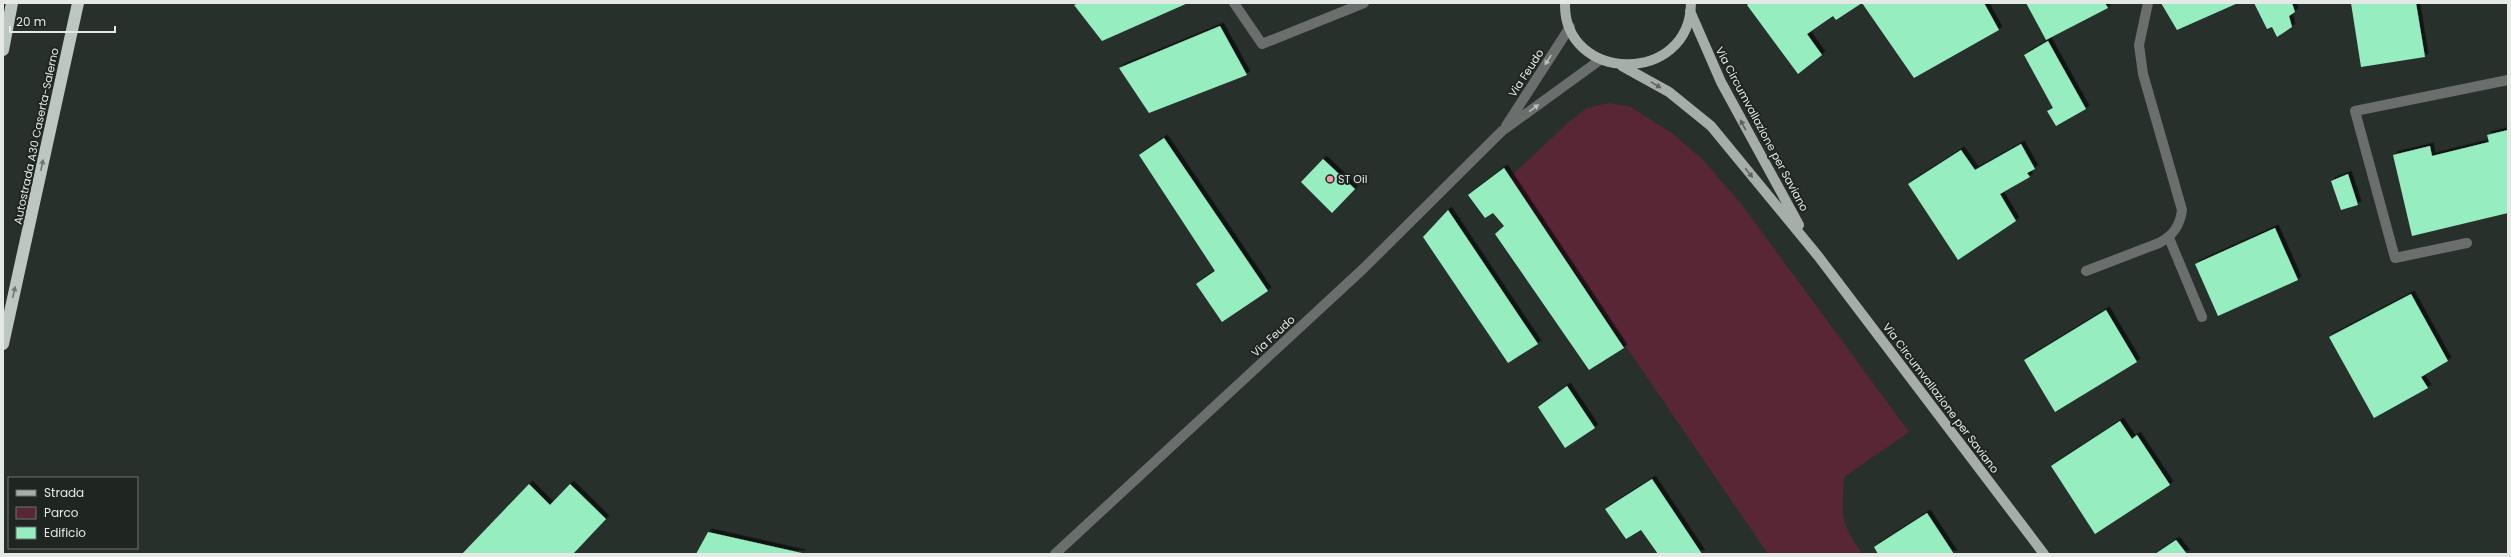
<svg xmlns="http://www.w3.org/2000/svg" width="2511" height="557" font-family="Poppins,sans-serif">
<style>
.green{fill:#592635}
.building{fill:#95edc0;filter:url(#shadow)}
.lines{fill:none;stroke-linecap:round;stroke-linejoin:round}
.minor{stroke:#6a6e6c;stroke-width:10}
.major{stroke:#a6aea9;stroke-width:10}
.highway{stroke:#bdc7c1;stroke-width:12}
.oneway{fill:#b9bebb}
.oneway2{fill:#5c635f}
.oneway3{fill:#6e7672}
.poi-dot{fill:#f29ab0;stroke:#1f2622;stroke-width:1.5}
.labels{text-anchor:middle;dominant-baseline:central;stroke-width:4;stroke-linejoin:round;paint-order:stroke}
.street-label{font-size:11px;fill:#e4e9e6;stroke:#1f2622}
.poi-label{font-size:11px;fill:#e4e9e6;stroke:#1f2622;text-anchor:start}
</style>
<defs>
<filter id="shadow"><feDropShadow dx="3.5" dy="-3.5" stdDeviation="0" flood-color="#0009"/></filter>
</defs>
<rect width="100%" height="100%" fill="#28302c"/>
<!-- green -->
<path class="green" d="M1609 103 1631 107 1673 134 1702 159 1742 205 1909 432 1844 477C1843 515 1838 519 1861 552L1858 554H1768L1510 177 1571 120 1587 108Z"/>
<!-- building -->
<path class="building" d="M1079 3H1188L1102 41 1074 5Z
M1749 3H1984L1999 30 1914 78 1862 3 1836 20 1833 16 1807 34 1822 55 1798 74 1747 5Z
M2026 3H2105L2108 8 2046 40Z
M2161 3H2238L2177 30Z
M2254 3H2292L2295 12 2289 16 2292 27 2277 37 2272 27 2267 29Z
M2351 3H2416L2425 57 2361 67Z
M1220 26 1247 75 1149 113 1119 68Z
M2048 41 2086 109 2056 126 2047 111 2053 108 2024 55Z
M2508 130V213L2412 236 2393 155 2430 146 2432 156 2489 142 2487 135Z
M1164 138 1268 291 1222 322 1196 284 1215 271 1139 155Z
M2021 144 2035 169 2027 173 2030 177 2000 194 2016 221 1958 260 1908 184 1961 150 1975 170Z
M1323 159 1355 189 1332 213 1301 182Z
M1504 168 1624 348 1589 370 1495 234 1504 226 1493 213 1485 218 1468 195Z
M2348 174 2358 205 2341 210 2331 181Z
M1448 210 1538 344 1508 363 1423 237Z
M2275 228 2298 280 2218 316 2195 264Z
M2411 294 2448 361 2421 377 2428 388 2374 418 2329 337Z
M2106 310 2137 362 2055 412 2024 360Z
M1567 386 1595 428 1565 448 1538 407Z
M2120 421 2132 439 2137 435 2170 485 2095 534 2051 466Z
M1652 479 1702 554H1658L1641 530 1626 539 1605 509Z
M529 484 550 505 570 484 606 519 573 554H462Z
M1927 513 1954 554H1878L1874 547Z
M708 532 802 553V554H696Z
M2176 540 2187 554H2155Z"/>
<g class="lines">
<!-- minor -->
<path class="minor" d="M1234 3 1262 44 1364 3
M1506 126 1570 27
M2169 238 2202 317
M2467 243 2395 258 2355 111 2508 80
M2086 271 2159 243C2173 236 2180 226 2182 210L2143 74 2139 45 2148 3
M1055 554 1363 269 1502 131 1600 60"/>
<!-- major -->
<path class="major" d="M1565 3C1563 83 1690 86 1691 3
M1690 11 1721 82 1799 225
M1622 66 1669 92 1711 126 1818 256 2044 554"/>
<!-- highway -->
<path class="highway" d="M3 50 12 3
M3 344 78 3"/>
</g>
<!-- one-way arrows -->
<defs><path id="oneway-solid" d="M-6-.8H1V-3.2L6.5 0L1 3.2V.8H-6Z"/></defs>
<g class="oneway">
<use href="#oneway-solid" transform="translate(1548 60) rotate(123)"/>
<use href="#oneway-solid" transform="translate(1534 108) rotate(-36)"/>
</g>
<g class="oneway2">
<use href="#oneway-solid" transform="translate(1656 85) rotate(31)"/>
<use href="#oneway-solid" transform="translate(1743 125) rotate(-119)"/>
<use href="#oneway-solid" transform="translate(1749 173) rotate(51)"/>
</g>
<g class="oneway3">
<use href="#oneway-solid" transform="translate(42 165) rotate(-78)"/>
<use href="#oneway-solid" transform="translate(14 292) rotate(-78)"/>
</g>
<!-- markers -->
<circle class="poi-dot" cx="1330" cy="179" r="4"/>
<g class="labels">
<!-- street labels -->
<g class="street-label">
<text transform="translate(1526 73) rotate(-57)">Via Feudo</text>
<text transform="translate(1762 129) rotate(62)">Via Circumvallazione per Saviano</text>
<text transform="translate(36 136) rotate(-78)">Autostrada A30 Caserta-Salerno</text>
<text transform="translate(1273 336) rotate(-43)">Via Feudo</text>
<text transform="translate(1941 398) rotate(53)">Via Circumvallazione per Saviano</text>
</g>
<!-- poi labels -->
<g class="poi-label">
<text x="1338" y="179">ST Oil</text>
</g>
</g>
<!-- border -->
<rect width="2511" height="557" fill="none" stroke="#e4e9e6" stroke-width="8"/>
<!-- legend -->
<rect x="8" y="477" width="130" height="72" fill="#1f2622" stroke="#6e7470"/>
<rect x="16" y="490" width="20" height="6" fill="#a6aea9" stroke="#6e7470"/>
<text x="44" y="497" font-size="12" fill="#e4e9e6">Strada</text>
<rect x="16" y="507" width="20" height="12" fill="#592635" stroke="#6e7470"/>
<text x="44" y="517" font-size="12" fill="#e4e9e6">Parco</text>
<rect x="16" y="527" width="20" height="12" fill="#95edc0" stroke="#6e7470"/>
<text x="44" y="537" font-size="12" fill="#e4e9e6">Edificio</text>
<!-- scale -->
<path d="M10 26v6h105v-6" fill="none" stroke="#e4e9e6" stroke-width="2"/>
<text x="16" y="26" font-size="12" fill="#e4e9e6" stroke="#1f2622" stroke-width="3" paint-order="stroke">20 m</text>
</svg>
